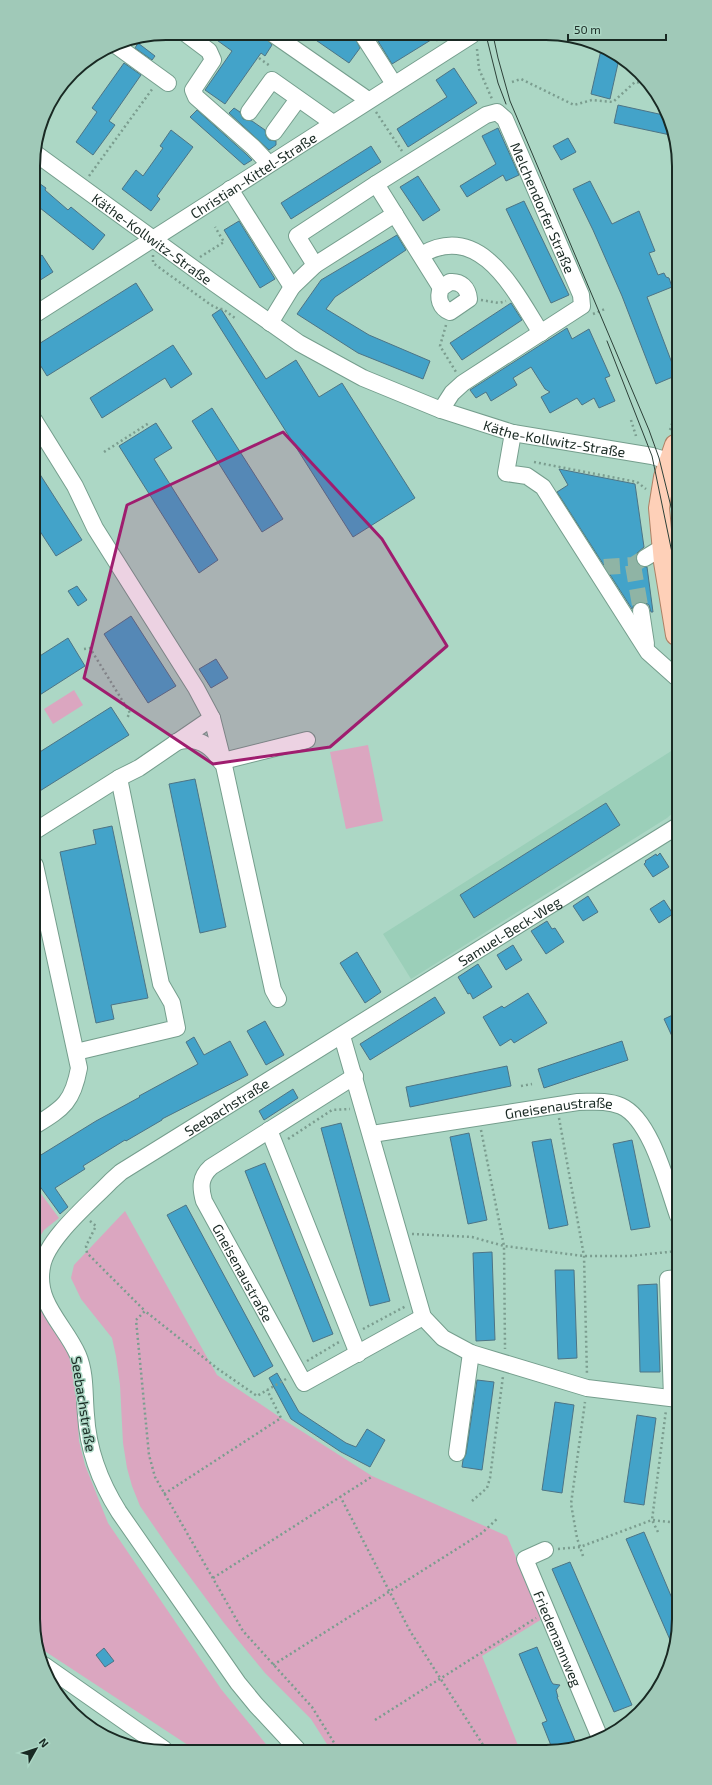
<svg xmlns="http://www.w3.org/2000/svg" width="712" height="1785" font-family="'Exo 2',sans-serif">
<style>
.built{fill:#9bcfb9}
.green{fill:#dba6c0}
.building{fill:#43a3c9;stroke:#4d7485}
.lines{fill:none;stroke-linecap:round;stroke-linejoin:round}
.minor-tunnel{stroke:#8fb4a5;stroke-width:16;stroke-dasharray:16 8;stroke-linecap:butt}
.minor-casing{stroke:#759e8d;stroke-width:18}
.major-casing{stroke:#ae8165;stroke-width:22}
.path{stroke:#7b9d8f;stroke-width:2.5;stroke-dasharray:2 3;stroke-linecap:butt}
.minor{stroke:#fff;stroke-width:16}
.major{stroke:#fed0b8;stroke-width:20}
.tram{stroke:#2c4038;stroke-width:1}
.marked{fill:#9f1d6f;fill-opacity:0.2;stroke:#9f1d6f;stroke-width:3;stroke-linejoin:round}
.labels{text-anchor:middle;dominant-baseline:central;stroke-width:3;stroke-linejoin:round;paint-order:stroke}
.street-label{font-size:14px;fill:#192923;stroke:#acd7c5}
.rim{fill:none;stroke:#192923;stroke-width:2}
</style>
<rect width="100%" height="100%" fill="#acd7c5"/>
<!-- built -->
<path class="built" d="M676 748V810L667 818 411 979 383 934Z"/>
<!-- green -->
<path class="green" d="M74 690 83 705 53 724 44 709Z
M368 745 383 821 346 829 330 752Z
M36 1187 59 1218 44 1230 36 1243Z
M125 1211 217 1375 281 1418 372 1476 507 1536 542 1619 482 1656 519 1748 330 1749 311 1719 265 1673 224 1623 173 1554 140 1506 132 1486 127 1468 123 1443 120 1385 116 1356 112 1338 81 1299 71 1278 74 1265Z
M37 1302 70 1351 75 1367 79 1441 85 1465 108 1523 221 1689 270 1749H194L37 1646Z"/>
<!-- building -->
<path class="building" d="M207 33 264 34 265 38 272 45 265 56 261 53 225 104 205 90 232 51Z
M307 34H353L360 48 349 63Z
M388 34 439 35 392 64 378 41Z
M138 43 155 56 152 60 135 48Z
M601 50 619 59 610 99 591 94Z
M124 63 141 75 109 121 115 125 93 155 76 142 97 112 92 108Z
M454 68 477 103 408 147 397 129 447 97 436 80Z
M618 105 668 116 675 136 614 123Z
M234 108 240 112 243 119 252 121 265 130 266 136 269 140 276 141V145L269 150 229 113Z
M197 110 246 154 252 160 244 165 190 117Z
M498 128 519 175 506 181 503 175 467 197 460 186 496 164 482 136Z
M171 130 193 147 157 196 160 199 151 211 122 189 136 170 143 176 163 148 160 146Z
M568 138 576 152 561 160 553 146Z
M371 146 381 162 291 219 281 203Z
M418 176 440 210 423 221 400 187Z
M33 179 46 188 45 190 68 210 71 207 105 235 93 250 35 204 33 206Z
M590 181 612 224 639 211 655 251 649 253 658 275 664 273 666 277 669 278 672 287 647 297 675 371V376L656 384 622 296 593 230 573 189Z
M524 201 569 295 551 303 506 209Z
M239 221 275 279 260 288 224 230Z
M397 235 406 250 335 297 326 309 369 335 430 361 423 379 358 353 297 314 321 280Z
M42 255 53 272 34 284V261Z
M136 283 153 310 47 376 34 355V347Z
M511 303 522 320 462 360 450 343Z
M221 309 266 379 296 360 319 397 342 383 415 498 353 537 212 315Z
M567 328 572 339 589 329 610 376 605 378 615 401 599 408 594 398 582 405 577 398 550 413 541 397 550 392 545 389 531 367 513 378 517 385 491 401 486 392 476 398 470 390Z
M173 345 192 374 171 388 165 378 102 418 90 398Z
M212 408 283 519 262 532 192 421Z
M156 423 172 448 154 459 218 560 199 573 119 446Z
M34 465 82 540 56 556 34 522Z
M559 469 635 484 644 547 637 553 636 559 640 566 647 567 653 612H651L649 605 644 602 635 603 632 609 557 492 568 485Z
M77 586 87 600 78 606 68 591Z
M131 616 176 686 148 703 104 634Z
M68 638 85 666 35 698V659Z
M216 659 228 678 211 688 199 669Z
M111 707 129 735 35 794V755Z
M195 779 226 927 200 933 169 784Z
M606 803 620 825 474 918 460 895Z
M112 826 148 998 111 1005 114 1019 96 1023 60 852 96 844 93 830Z
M660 853 669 867 653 877 644 864 646 862 645 861 656 854 657 856Z
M588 896 598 912 583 921 573 906Z
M664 900 673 914 659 923 650 909Z
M547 921 552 929 555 928 564 942 546 954 531 931Z
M513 945 522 960 506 970 497 955Z
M357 952 381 992 365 1003 340 963Z
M478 964 492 987 473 999 470 993 468 994 458 977Z
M528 993 547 1023 514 1043 511 1039 500 1046 483 1017 502 1006 504 1008Z
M435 997 445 1013 370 1060 360 1044Z
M677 1013V1047L664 1019Z
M265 1021 284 1055 266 1065 247 1031Z
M194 1037 204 1055 230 1041 248 1075 162 1119V1120L126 1141 125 1140 83 1166 85 1169 55 1188 68 1207 60 1214 36 1181V1158L96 1121 140 1097 139 1096 198 1064 186 1042Z
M622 1041 628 1060 544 1088 538 1069Z
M507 1066 511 1086 410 1107 406 1087Z
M293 1089 298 1098 264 1120 259 1111Z
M341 1123 390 1301 370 1306 321 1128Z
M469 1133 487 1220 468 1224 450 1137Z
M551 1139 568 1225 549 1229 532 1142Z
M632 1140 650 1227 631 1230 613 1144Z
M265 1163 333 1334 313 1342 245 1171Z
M186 1205 273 1366 254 1377 167 1215Z
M492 1252 495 1340 476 1341 473 1253Z
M555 1270H574L577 1358 558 1359Z
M657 1284 660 1372H640L638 1285Z
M277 1373 299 1412 346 1443 356 1447 367 1429 385 1440 370 1467 341 1452 291 1419 269 1378Z
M477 1380 494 1382 482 1470 462 1467 463 1460 466 1454Z
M555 1402 574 1405 562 1493 542 1490Z
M637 1415 656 1418 644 1505 624 1502Z
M644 1532 674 1603H675L679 1610V1627L674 1649 626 1539Z
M570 1562 632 1705 614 1712 552 1569Z
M537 1647 551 1681 553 1684 560 1685 556 1690 558 1697H557L578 1748H552L542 1723 547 1721 519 1654Z
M104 1648 114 1661 105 1667 96 1655Z"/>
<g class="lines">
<!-- minor-tunnel -->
<path class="minor-tunnel" d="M633 565 641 611
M604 567 633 565 641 560"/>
<!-- minor casing -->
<g class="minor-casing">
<g id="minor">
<path d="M185 33 209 51 213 60 193 90 196 97 253 147 269 164"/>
<path d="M273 34 368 100"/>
<path d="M362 34 394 84"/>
<path d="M114 44 168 83"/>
<path d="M249 112 272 80 333 123"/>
<path d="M274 132 298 99"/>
<path id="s1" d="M35 153 211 281 299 343 363 378 441 410 513 433 652 456 675 463"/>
<path d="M376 184 441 288"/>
<path d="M230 189 292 287"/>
<path d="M421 255C481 220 515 292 541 333"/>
<path id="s2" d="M315 265 297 236 376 184 486 115 497 112 505 119 581 295 582 306 463 383 452 393 441 410"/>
<path d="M450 282C461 281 468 288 469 299L450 312C440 308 437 298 441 288Z"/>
<path id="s3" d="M34 315 472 35"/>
<path d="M270 323 292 287 315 265 395 214"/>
<path d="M34 420 75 486 95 528 196 688 212 718 223 761 273 990 278 999"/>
<path d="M513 433 506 473 527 476 543 487 648 652 676 677"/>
<path d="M645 558 663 547"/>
<path d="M641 611 646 644"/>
<path d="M176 742C196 736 211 744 221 762"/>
<path d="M223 761 307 740"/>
<path d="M35 831 119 778 139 768 212 718"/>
<path d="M35 865 79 1068C73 1101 64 1108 36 1125"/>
<path d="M342 1036 423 1317 443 1338 471 1353 587 1388 678 1399"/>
<path d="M76 1052 177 1028 172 1003 161 984 119 778"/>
<path id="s4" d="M355 1076 211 1167C200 1177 200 1187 204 1201L304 1383 423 1317"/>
<path d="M269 1130 358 1354"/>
<path id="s5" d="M372 1134 578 1102C592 1102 607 1100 621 1106 651 1119 667 1185 678 1216"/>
<path d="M672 1398 668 1279 678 1278"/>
<path d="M457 1453 471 1353"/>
<path id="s6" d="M545 1550 525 1559 600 1738"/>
<path d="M44 1665 164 1749"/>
<path id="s7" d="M297 1749 256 1705 238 1683 119 1512C100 1482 88 1451 86 1415 84 1395 86 1374 78 1355 65 1325 35 1303 42 1267 46 1239 91 1202 111 1181L121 1172 676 827"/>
</g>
</g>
<!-- major casing -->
<g class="major-casing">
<path id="major" d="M675 445 664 477 659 508 664 562 676 635"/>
</g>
<!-- path -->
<path class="path" d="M434 35 438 41
M477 49 479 69 492 99
M259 58 270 66
M512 82 521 79 574 105 592 100 613 102 635 82 649 84
M47 108 49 104
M376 112 402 151
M89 176 153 88
M153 255V263L211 305 219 309H223L235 318
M200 257 224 242 215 227
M481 300 499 303 506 301
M593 314 605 309
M446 325 440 346 456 372
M631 420 636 436
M670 430 675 415
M104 452 149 423
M534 462 637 482 646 489
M34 560 38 565 35 570
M84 649 90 648 130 713 127 718
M521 1086 532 1084
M559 1118 584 1256 587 1375
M481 1130 504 1246 505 1349
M288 1139 332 1110 350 1109
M90 1221 96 1226 86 1246 87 1253 145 1311
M412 1234 472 1237 504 1246 584 1256H629L678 1251
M363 1329 406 1306
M307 1361 339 1342
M286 1379 257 1396 218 1369 145 1311 136 1320 149 1455 155 1477 243 1631 312 1707 338 1749
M164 1494 281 1418 267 1390
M340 1496 410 1631 485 1748
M472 1501 487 1488 490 1478 503 1376
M658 1532 652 1520 666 1410
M558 1549 580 1547 652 1520 678 1523
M583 1556 577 1538 571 1504 585 1402
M213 1578 373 1476
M273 1665 482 1533 498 1518
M69 1708 94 1725
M375 1720 536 1618"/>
<!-- minor -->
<use href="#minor" class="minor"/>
<!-- major -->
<use href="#major" class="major"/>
<!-- tram -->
<path class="tram" d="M486 35 498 83 506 104
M493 35 498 58 510 101 649 430 659 458 676 527
M607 341 652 456 676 572"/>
</g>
<!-- marked area -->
<path class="marked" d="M283 432 382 539 447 646 330 747 213 764 84 678 127 505Z"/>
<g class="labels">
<!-- street labels -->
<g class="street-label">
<text stroke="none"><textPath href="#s3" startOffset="260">Christian-Kittel-Straße</textPath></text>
<text stroke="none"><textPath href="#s2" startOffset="377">Melchendorfer Straße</textPath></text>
<text stroke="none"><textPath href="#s1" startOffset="145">Käthe-Kollwitz-Straße</textPath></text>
<text stroke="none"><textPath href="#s1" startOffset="600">Käthe-Kollwitz-Straße</textPath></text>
<text stroke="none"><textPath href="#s7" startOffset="1141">Samuel-Beck-Weg</textPath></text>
<text stroke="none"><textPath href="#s7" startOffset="808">Seebachstraße</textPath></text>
<text stroke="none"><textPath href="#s5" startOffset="189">Gneisenaustraße</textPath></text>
<text stroke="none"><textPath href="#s4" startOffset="289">Gneisenaustraße</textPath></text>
<text transform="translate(84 1404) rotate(81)">Seebachstraße</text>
<text stroke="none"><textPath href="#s6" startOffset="108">Friedemannweg</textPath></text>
</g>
</g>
<!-- crop -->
<path d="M0 0H712V1785H0ZM166 40H546A126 126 0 0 1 672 166V1619A126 126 0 0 1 546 1745H166A126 126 0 0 1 40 1619V166A126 126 0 0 1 166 40Z" fill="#a0c9b8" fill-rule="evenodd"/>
<path class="rim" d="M166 40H546A126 126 0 0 1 672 166V1619A126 126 0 0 1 546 1745H166A126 126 0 0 1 40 1619V166A126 126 0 0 1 166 40Z"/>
<!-- north arrow -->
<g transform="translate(36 1749) rotate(51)" stroke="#acd7c5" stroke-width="3" paint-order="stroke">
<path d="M0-3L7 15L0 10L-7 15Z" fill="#192923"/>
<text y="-6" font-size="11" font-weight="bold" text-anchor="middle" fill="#192923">N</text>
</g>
<!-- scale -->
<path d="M568 34v6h98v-6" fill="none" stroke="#192923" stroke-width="2"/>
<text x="574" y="34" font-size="12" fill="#192923" stroke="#acd7c5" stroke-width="3" paint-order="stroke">50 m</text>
</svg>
